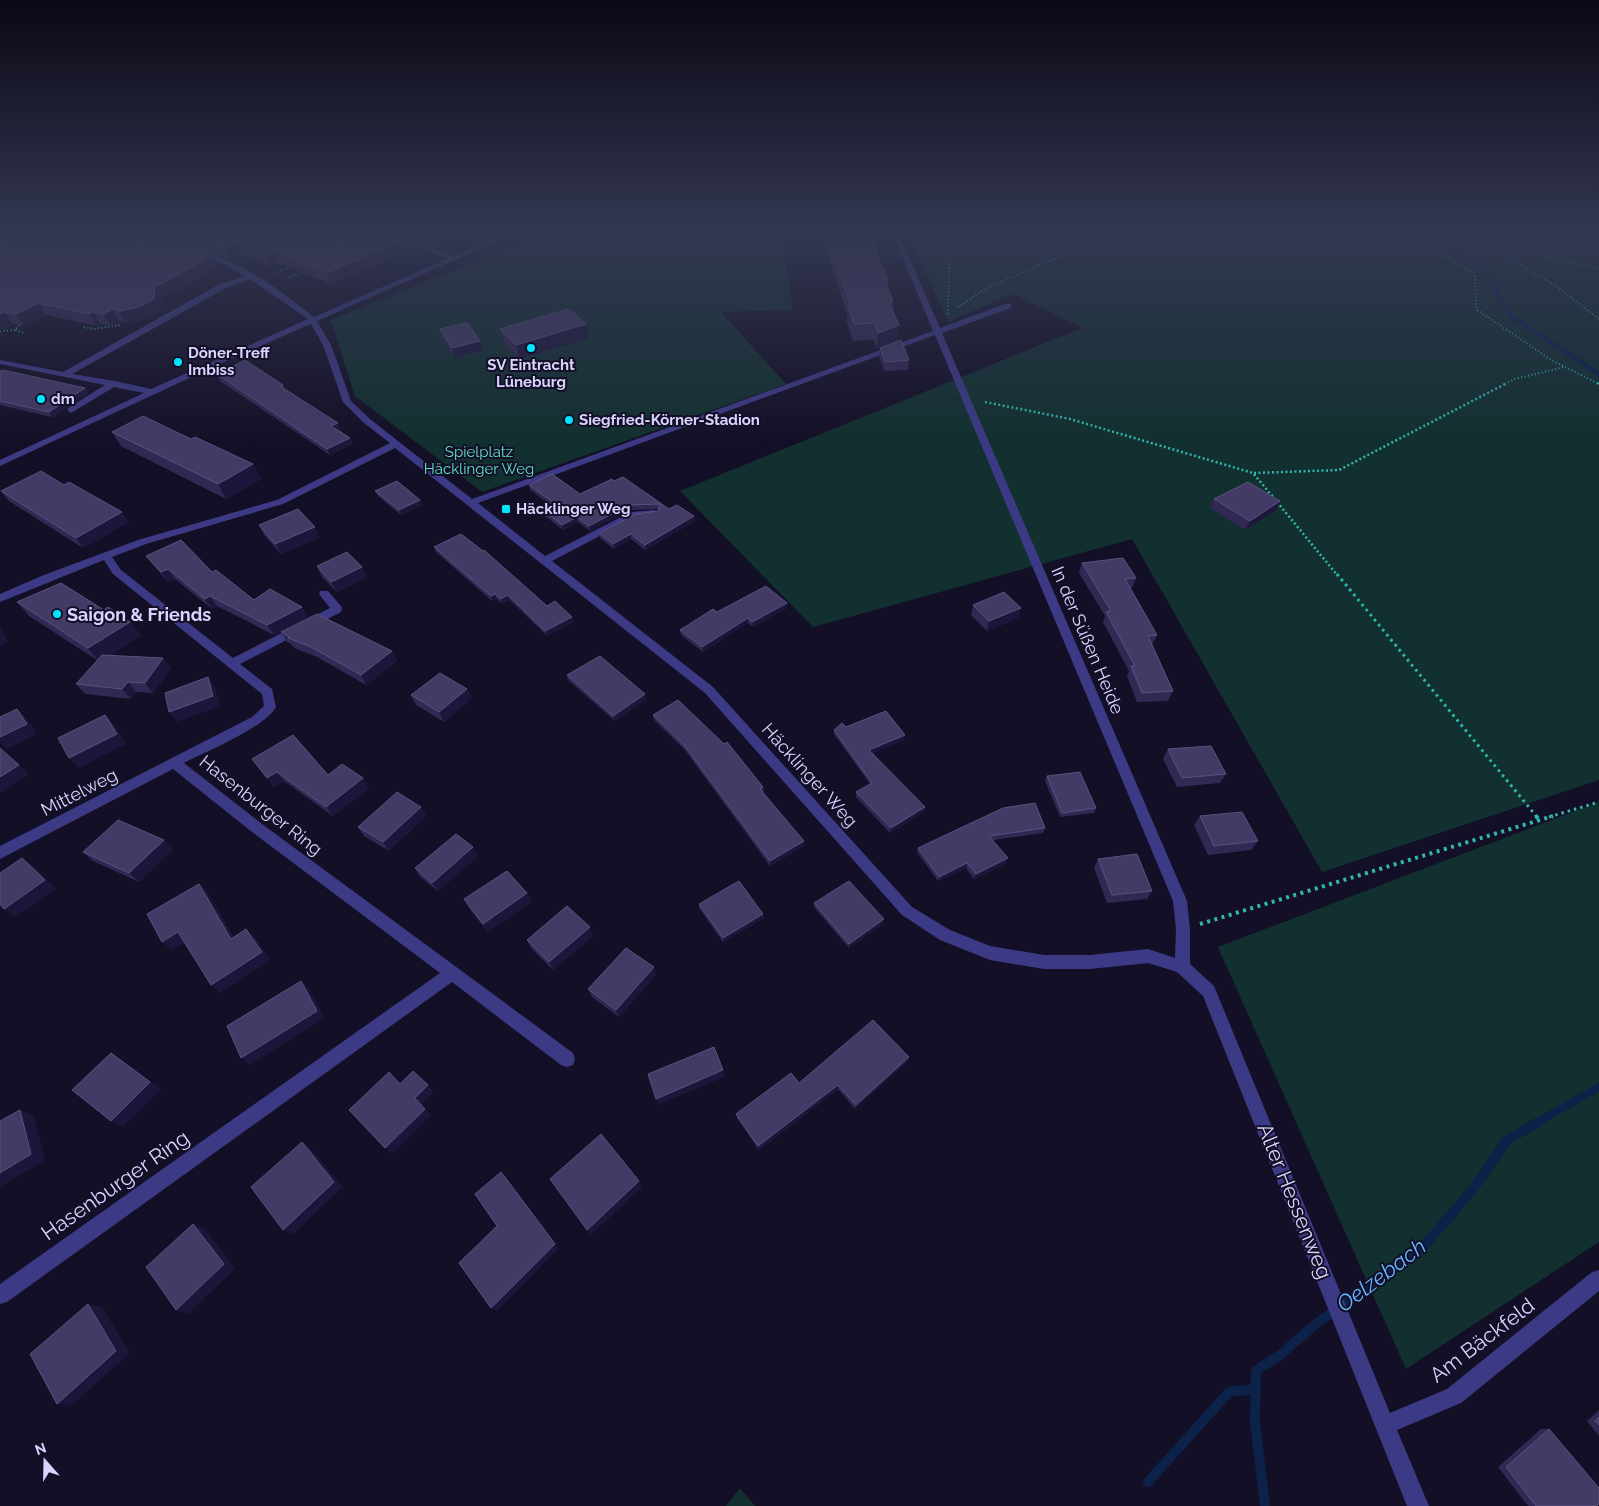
<svg xmlns="http://www.w3.org/2000/svg" width="1599" height="1506" font-family="Raleway,sans-serif">
<style>
.green{fill:#12302f}
.lines{fill:none;stroke-linecap:round;stroke-linejoin:round}
.stream-far2{stroke:#0c2248;stroke-width:4.5}
.stream-far1{stroke:#0c2248;stroke-width:8}
.stream{stroke:#0c2248;stroke-width:10}
.river{fill:#0c2248;fill-rule:evenodd}
.path-far3{stroke:#2fb8b0;stroke-width:2;stroke-dasharray:1 2.5;stroke-linecap:butt}
.path-far2{stroke:#2fb8b0;stroke-width:2.5;stroke-dasharray:2 2.5;stroke-linecap:butt}
.path-far1{stroke:#2fb8b0;stroke-width:3;stroke-dasharray:2.5 4;stroke-linecap:butt}
.path{stroke:#2fb8b0;stroke-width:4;stroke-dasharray:3 4.5;stroke-linecap:butt}
.minor{fill:#3d3a85;fill-rule:evenodd}
.wall{fill:#312854;fill-rule:evenodd}
.shaded-wall{fill:#1d163a}
.building{fill:#433a66;stroke:#5a527e}
.poi-dot{fill:#00e5ff;stroke:#130f26;stroke-width:2}
.labels{text-anchor:middle;dominant-baseline:central;stroke-width:4;stroke-linejoin:round;paint-order:stroke}
.far-poi-label{font-size:15px;font-weight:bold;fill:#d9d4ff;stroke:#130f26;text-anchor:start}
.far-park-label{font-size:15px;fill:#5fe0c0;stroke:#130f26}
.poi-label{font-size:18px;font-weight:bold;fill:#d9d4ff;stroke:#130f26;text-anchor:start}
.street-label{font-size:18px;fill:#d9d4ff;stroke:#130f26}
.near-street-label{font-size:21px;fill:#d9d4ff;stroke:#130f26}
.near-water-label{font-size:22px;font-style:italic;fill:#62b6ff;stroke:#130f26}
</style>
<rect width="100%" height="100%" fill="#130f26"/>
<!-- green -->
<path class="green" d="M548 232H781L793 310 721 312 786 384 482 492 355 396 331 320Z
M908 232H1599V780L1322 872 1132 539 813 627 680 491 1082 328 1013 294 948 322Z
M1599 802V1242L1406 1369 1218 947Z
M740 1488 755 1506H726Z"/>
<g class="lines">
<!-- stream-far2 -->
<path class="stream-far2" d="M1426 232 1482 266 1511 316 1599 374"/>
<!-- stream-far1 -->
<path class="stream-far1" d="M1538 1122 1599 1087"/>
<!-- stream -->
<path class="stream" d="M1148 1482 1229 1392 1254 1389
M1265 1506 1255 1422 1256 1371 1280 1355 1317 1323 1424 1246 1473 1189 1507 1140 1540 1121"/>
<!-- river -->
<path class="river" d="M1562 232H1599V243L1565 237Z"/>
<!-- path-far3 -->
<path class="path-far3" d="M1404 232 1475 274 1476 309 1551 360 1599 384
M1443 232 1517 263 1556 286 1599 319
M1459 237 1599 269
M277 272 290 267
M289 278 303 272
M958 307 987 288 1068 253 1065 232
M948 314 950 232
M19 325 15 330 24 333
M84 327 94 329 120 325
M0 331 15 330
M195 349 204 352
M1505 384 1515 379 1564 367"/>
<!-- path-far2 -->
<path class="path-far2" d="M1597 383 1599 384
M985 402 1070 419 1253 473 1273 497
M1254 473 1339 470 1507 383
M1277 502 1338 576"/>
<!-- path-far1 -->
<path class="path-far1" d="M1337 574 1537 817
M1549 817 1599 802"/>
<!-- path -->
<path class="path" d="M1536 816 1540 821
M1200 924 1553 816"/>
<!-- minor -->
<path class="minor" d="M510 232H518L317 321 331 345 351 401 370 419 472 499 933 331 892 232H898L940 328 1005 304H1011V308L942 333 1187 901 1190 929V964L1214 986 1390 1413 1447 1389 1592 1272 1599 1270V1291L1461 1403 1397 1430 1429 1506H1407L1203 996 1177 972 1148 963 1090 969H1044L990 960 940 940 902 915 705 693 395 448 283 504 146 544 112 557 121 570 233 658 330 608 319 594 320 591H328L341 606 342 609 341 612 240 664 272 689 276 707C264 728 207 751 184 763L262 824 573 1053 575 1059 573 1065 567 1067 561 1065 452 982 7 1302 0 1304V1284L440 973 252 832 173 769 0 859V846L252 717 264 706 262 694 113 574 104 560 0 602V594L44 575 138 540 277 500 390 443 364 423 343 402 323 345 311 324 226 361 0 466V460L144 393 114 387 71 413 67 410 68 408 105 385 0 364V360L63 372 218 285 245 276 223 264 198 258V256C235 252 285 295 314 317L449 258 416 247H394L392 246V244L417 243 454 256ZM250 279 308 319 151 389 115 381 72 374 224 289ZM935 335 1173 901 1176 929 1175 958 1148 949 1090 955H1044L990 946 950 930 912 907 713 687 552 561 636 517 655 514V510L631 512 545 556 478 503Z"/>
</g>
<!-- wall -->
<path class="wall" d="M0 232H281L364 244 371 232H478L437 248 425 243 409 242 411 250 331 284 279 263 271 266 241 254 230 260 214 256 219 266 162 299 161 311 146 319 126 323 119 321 111 326 100 324 97 326 46 315 24 326 13 324 0 331ZM129 236 131 240 123 239Z
M824 232H868L888 281V287L893 302V310L897 342 909 360 908 370 884 371 879 357 880 348 877 350 874 340 853 341 847 322V314L824 244Z
M586 324 589 338 520 359 504 343 500 329Z
M440 329 480 341 483 350 455 358 443 339Z
M0 371 85 388 88 393 52 417 0 405Z
M217 374 283 385 285 389 341 429 339 430 350 438 353 444 330 455 220 381Z
M112 432 191 439 253 464 261 479 226 499 121 446Z
M623 477 669 509 694 516 695 521 645 550 631 539 614 549 600 538 599 533 658 511 659 509 630 510 590 531 578 522 563 530 545 516 544 511 551 508 550 505H551L530 490 529 485 580 494Z
M1 491 129 522 83 548 9 501Z
M375 491 420 500 422 505 401 515 378 496Z
M1214 499 1280 501 1276 510 1245 530 1210 508Z
M259 525 320 537 281 554 264 535Z
M434 547 547 606 572 617 573 622 547 636 510 600 502 604 497 599 492 601 436 552Z
M146 556 212 572 254 600 302 607 308 617 274 635 217 606 212 609 175 579 168 582 154 566Z
M1082 563 1136 578 1132 588H1130L1157 635 1152 645 1173 691 1168 701 1137 702 1127 676 1129 671 1103 622 1105 616 1079 573Z
M317 566 362 567 367 577 337 592 322 577Z
M17 602 104 610 130 622 141 636 110 655 171 668 153 693 136 692 131 699 85 694 76 684 97 660 29 616Z
M973 605 1021 608 1018 618 987 631 971 615Z
M787 608 753 627 748 623 703 652 681 635 680 630 717 612Z
M281 632 392 651 397 661 366 685 317 657 294 648 292 645 287 642Z
M567 675 646 699 615 721 568 680Z
M411 695 472 698 444 722 416 705Z
M653 715 763 787 764 792H763L804 846 770 866 685 750 654 720Z
M846 727 905 735 904 740 873 753 925 811 890 833 856 797V792L870 784 834 734V730Z
M1168 749 1226 774 1220 783 1177 787 1163 759Z
M252 759 328 775 369 788 333 816 284 781 274 787Z
M1047 776 1096 808 1094 813 1060 817 1045 781Z
M1035 803 1045 828 1043 833 993 840 1006 863 974 879 966 868 938 881 917 852 918 848Z
M421 807 426 816 389 851 364 836 358 827Z
M1200 816 1258 841 1251 850 1208 855 1194 825Z
M164 840 173 849 139 882 93 861 83 852Z
M478 856 438 891 420 877 415 868Z
M1098 859 1152 891 1147 899 1107 903 1094 868Z
M527 893 531 902 488 932 469 908 464 899Z
M814 903 883 924 849 948 814 907Z
M699 904 763 914 764 918 723 942 699 908Z
M593 936 553 970 531 948 527 940Z
M656 975 619 1017 592 997 588 989Z
M909 1057 907 1062 855 1109 838 1089 759 1150 737 1118 736 1114 799 1083Z
M1599 1410V1436L1587 1421Z
M1541 1429H1549L1597 1506H1528L1498 1467Z"/>
<!-- shaded-wall -->
<path class="shaded-wall" d="M114 232H127L129 236 119 241Z
M456 232H478L437 248 435 240Z
M408 238 411 250 331 284 327 273Z
M236 243 241 254 230 260 225 249Z
M274 251 279 263 271 266 266 255Z
M214 255 219 266 162 299 161 311 146 319 126 323 119 311 155 287Z
M38 303 46 315 24 326 16 314Z
M112 309 119 321 111 326 104 314Z
M5 312 13 324 0 331V314Z
M93 312 100 324 97 326 89 314Z
M586 324 589 338 520 359 516 345Z
M899 325 897 342 877 350 878 333Z
M480 341 483 350 455 358 452 348Z
M85 388 88 393 52 417 49 412Z
M338 423 341 429 334 432 331 426Z
M350 438 353 444 330 455 327 449Z
M253 464 261 479 226 499 218 484Z
M420 500 422 505 401 515 399 510Z
M1280 501 1276 510 1245 530 1250 521Z
M629 505 630 510 590 531 589 526Z
M122 512 129 522 83 548 76 538Z
M694 516 695 521 645 550V545Z
M577 517 578 522 563 530 562 525Z
M315 527 320 537 281 554 275 544Z
M631 534V539L614 549 613 544Z
M362 567 367 577 337 592 331 582Z
M168 569 175 579 168 582 161 572Z
M495 594 497 599 492 601 491 596Z
M508 595 510 600 502 604 501 599Z
M210 596 217 606 212 609 205 599Z
M787 603V608L753 627 752 622Z
M302 607 308 617 274 635 267 625Z
M1021 608 1018 618 987 631 989 621Z
M572 617 573 622 547 636 545 631Z
M748 618V623L703 652 702 647Z
M130 622 141 636 99 662 88 648Z
M0 626 8 642 0 646Z
M392 651 397 661 366 685 361 675Z
M163 658 171 668 153 693 145 683Z
M208 677 215 687 220 706 177 722 169 712Z
M128 682 136 692 131 699 122 689Z
M467 689 472 698 444 722 439 712Z
M645 694 646 699 615 721 613 716Z
M17 709 27 719 37 734 7 749 0 742V737Z
M105 715 114 724 126 744 79 768 69 758Z
M905 735 904 740 869 755V750Z
M19 765 29 774 0 793V777Z
M277 772 284 781 274 787 267 778Z
M363 778 369 788 333 816 326 807Z
M421 807 426 816 389 851 383 842Z
M925 807V811L890 833 891 828Z
M164 840 173 849 139 882 129 873Z
M804 841V846L770 866V861Z
M473 847 478 856 438 891 432 883Z
M22 858 34 867 56 889 16 917 4 909Z
M1008 858 1006 863 974 879 976 874Z
M967 863 966 868 938 881 939 877Z
M199 884 208 893 240 947 231 939Z
M527 893 531 902 488 932 483 924Z
M763 914 764 918 723 942V938Z
M884 919 883 924 849 948V944Z
M590 927 593 936 553 970 549 962Z
M246 929 255 937 270 960 220 993 211 985Z
M178 932 188 941 172 950 162 942Z
M654 967 656 975 619 1017 616 1010Z
M301 981 309 989 325 1018 250 1065 241 1058Z
M111 1053 122 1060 161 1089 123 1127 111 1121Z
M909 1057 907 1062 855 1109 856 1105Z
M723 1070 724 1077 659 1105 656 1099Z
M428 1085 434 1092 421 1105 431 1115 392 1154 385 1148 415 1098Z
M838 1085V1089L759 1150 758 1146Z
M20 1110 34 1116 45 1160 0 1187V1173Z
M302 1142 310 1148 343 1187 293 1234 283 1230Z
M501 1172 506 1177 559 1248 497 1311 491 1308Z
M639 1181 642 1187 591 1235 587 1230Z
M193 1224 205 1229 235 1269 188 1314 176 1310Z
M88 1304 102 1307 130 1353 72 1405 57 1404Z"/>
<!-- building -->
<path class="building" d="M0 232H78L204 250 214 255 155 287 154 299 139 307 119 311 112 309 104 314 93 312 89 314 38 303 16 314 5 312 0 314Z
M129 232H281L364 244 366 232H370L379 236 408 238 327 273 274 251 266 255 236 243 225 249 195 241Z
M387 232H456L435 240 423 235Z
M825 232H868L888 281 886 282 893 302H889L899 325 878 333 875 323 854 324 848 306H851Z
M569 309 586 324 516 345 500 329Z
M467 323 480 341 452 348 440 329Z
M901 340 909 360 885 362 880 348Z
M245 360 283 385 280 386 338 423 331 426 350 438 327 449 217 374Z
M3 370 85 388 49 412 0 401V371Z
M143 416 191 439 195 437 253 464 218 484 112 432Z
M41 471 64 485 69 482 122 512 76 538 1 491Z
M552 474 580 494 612 479 614 481 623 477 669 509 677 505 694 516 645 545 631 534 613 544 599 533 636 514 658 511 660 504 629 505 589 526 577 517 562 525 544 511 552 507 550 505 554 503 529 485Z
M397 481 420 500 399 510 375 491Z
M1248 482 1280 501 1250 521 1214 499Z
M298 509 315 527 275 544 259 525Z
M461 534 483 551 484 550 547 606 555 601 572 617 545 631 508 595 501 599 495 594 491 596 434 547Z
M181 540 212 572 216 570 254 600 270 589 302 607 267 625 210 596 205 599 168 569 161 572 146 556Z
M347 552 362 567 331 582 317 566Z
M1123 558 1136 578 1125 579 1157 635 1148 636 1173 691 1142 693 1131 666H1135L1106 612 1111 611 1082 563Z
M61 583 104 610 108 607 130 622 88 648 17 602Z
M766 586 787 603 752 622 748 618 702 647 680 630 713 609 717 612Z
M1004 592 1021 608 989 621 973 605Z
M317 614 392 651 361 675 311 647 288 638 290 637 281 632Z
M102 655 163 658 145 683 128 682 122 689 76 684Z
M600 656 645 694 613 716 567 675Z
M440 673 467 689 439 712 411 695Z
M208 677 213 696 169 712 165 693Z
M678 700 724 744 727 742 763 787 760 789 804 841 770 861 684 745 653 715Z
M17 709 27 724 0 737V717Z
M886 711 905 735 869 750 925 807 891 828 856 792 872 783 834 730 842 723 846 727Z
M105 715 117 734 69 758 58 738Z
M293 735 328 775 342 764 363 778 326 807 277 772 267 778 252 759Z
M1211 746 1226 774 1182 778 1168 749Z
M0 748 19 765 0 777Z
M1080 772 1096 808 1062 813 1047 776Z
M397 792 421 807 383 842 358 827Z
M1035 803 1045 828 989 836 1008 858 976 874 967 863 939 877 918 848 1003 808Z
M1242 812 1258 841 1214 846 1200 816Z
M118 820 164 840 129 873 83 852Z
M456 834 473 847 432 883 415 868Z
M1137 854 1152 891 1112 895 1098 859Z
M22 858 45 880 4 909 0 904V873Z
M507 871 527 893 483 924 464 899Z
M739 881 763 914 723 938 699 904Z
M849 881 884 919 849 944 814 903Z
M199 884 231 939 246 929 262 952 211 985 178 932 162 942 147 914Z
M567 906 590 927 549 962 527 940Z
M626 948 654 967 616 1010 588 989Z
M301 981 317 1011 241 1058 227 1026Z
M873 1020 909 1057 856 1105 838 1085 758 1146 736 1114 791 1073 799 1083Z
M714 1047 723 1070 656 1099 648 1074Z
M111 1053 150 1082 111 1121 72 1090Z
M413 1071 428 1085 415 1098 425 1109 385 1148 349 1110 389 1072 400 1084Z
M20 1110 31 1154 0 1173V1121Z
M601 1134 639 1181 587 1230 550 1179Z
M302 1142 334 1182 283 1230 251 1187Z
M501 1172 555 1244 491 1308 459 1263 497 1226 475 1194Z
M193 1224 224 1264 176 1310 146 1267Z
M88 1304 116 1351 57 1404 30 1354Z
M1599 1417V1425L1595 1421Z
M1549 1429 1599 1488V1504L1597 1506H1536L1506 1467Z"/>
<!-- sky -->
<linearGradient id="sky" x2="0" y2="1"><stop stop-color="#0a0815"/><stop offset="0.52" stop-color="#333752"/><stop offset="1" stop-color="#333752" stop-opacity="0"/></linearGradient>
<rect width="1599" height="443" fill="url(#sky)"/>
<!-- markers -->
<g class="poi-dot">
<circle cx="531" cy="348" r="5"/>
<circle cx="178" cy="362" r="5"/>
<circle cx="41" cy="399" r="5"/>
<circle cx="569" cy="420" r="5"/>
<rect x="501" y="504" width="10" height="10" rx="2.5"/>
<circle cx="57" cy="614" r="5"/>
</g>
<g class="labels">
<!-- far-poi labels -->
<g class="far-poi-label">
<text x="188" y="353">Döner-Treff<tspan x="188" dy="17">Imbiss</tspan></text>
<text x="531" y="365" text-anchor="middle">SV Eintracht<tspan x="531" dy="17">Lüneburg</tspan></text>
<text x="51" y="399">dm</text>
<text x="579" y="420">Siegfried-Körner-Stadion</text>
<text x="516" y="509">Häcklinger Weg</text>
</g>
<!-- far-park labels -->
<g class="far-park-label">
<text x="479" y="452">Spielplatz<tspan x="479" dy="17">Häcklinger Weg</tspan></text>
</g>
<!-- poi labels -->
<g class="poi-label">
<text x="67" y="614">Saigon &amp; Friends</text>
</g>
<!-- street labels -->
<g class="street-label">
<text transform="translate(1088 640) rotate(67)">In der Süßen Heide</text>
<text transform="translate(810 775) rotate(48)">Häcklinger Weg</text>
<text transform="translate(79 792) rotate(-27)">Mittelweg</text>
<text transform="translate(261 805) rotate(38)">Hasenburger Ring</text>
</g>
<!-- near-street labels -->
<g class="near-street-label">
<text transform="translate(115 1185) rotate(-35)">Hasenburger Ring</text>
<text transform="translate(1295 1201) rotate(68)">Alter Hessenweg</text>
<text transform="translate(1482 1340) rotate(-37)">Am Bäckfeld</text>
</g>
<!-- near-water labels -->
<g class="near-water-label">
<text transform="translate(1381 1275) rotate(-37)">Oelzebach</text>
</g>
</g>
<!-- north arrow -->
<g transform="translate(45 1461) rotate(340)" stroke="#130f26" stroke-width="4" paint-order="stroke">
<path d="M0-4L9 19L0 12L-9 19Z" fill="#d9d4ff"/>
<text y="-8" font-size="14" font-weight="bold" text-anchor="middle" fill="#d9d4ff">N</text>
</g>
</svg>
